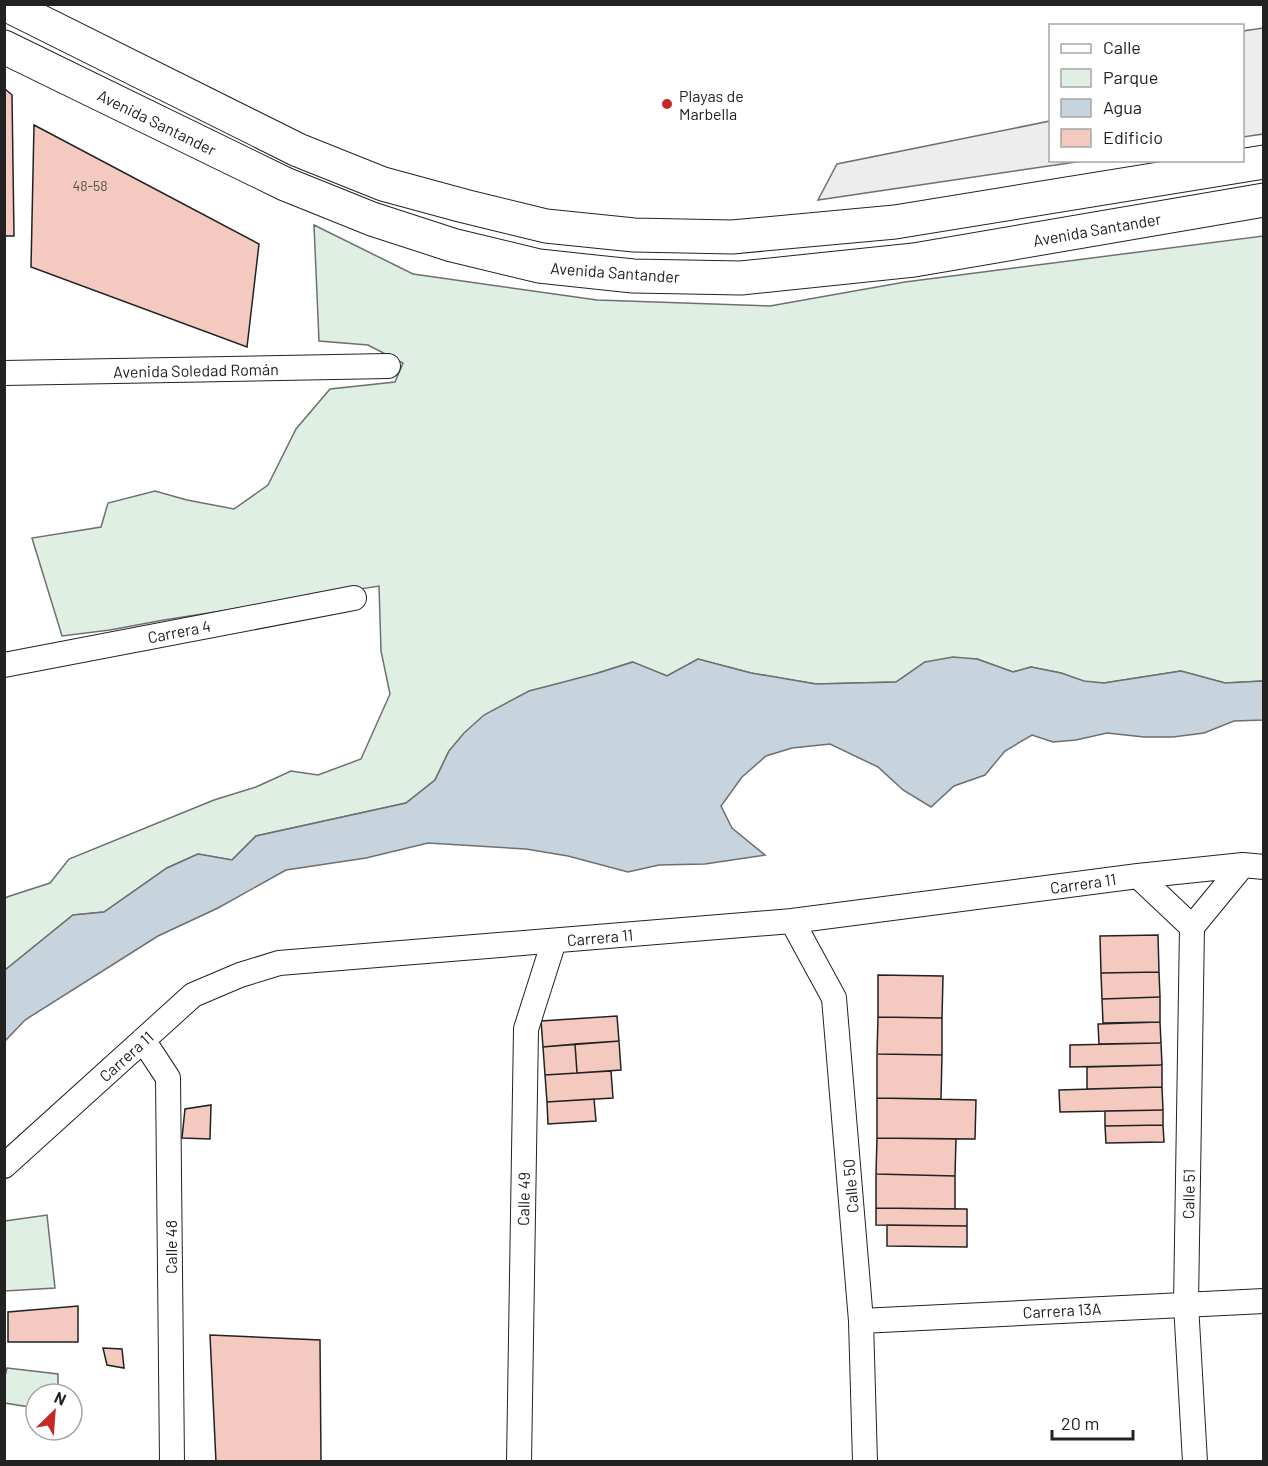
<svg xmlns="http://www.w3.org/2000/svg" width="1268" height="1466" font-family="Barlow,sans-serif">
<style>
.green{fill:#e0efe3;stroke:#6f6f6f;stroke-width:1.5}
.parking{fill:#ededed;stroke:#6f6f6f;stroke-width:1.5}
.water{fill:#c7d3dd;stroke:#6f6f6f;stroke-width:1.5}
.building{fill:#f3c9c0;stroke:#222;stroke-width:1.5}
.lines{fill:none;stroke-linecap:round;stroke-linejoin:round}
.street-casing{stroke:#222;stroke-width:26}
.highway-casing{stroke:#222;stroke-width:35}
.street{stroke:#fff;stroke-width:24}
.highway{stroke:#fff;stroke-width:33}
.poi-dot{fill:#c62828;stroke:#fff;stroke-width:2}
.labels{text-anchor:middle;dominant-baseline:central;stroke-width:4.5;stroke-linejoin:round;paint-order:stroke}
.number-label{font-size:14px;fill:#564c4a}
.poi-label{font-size:16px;fill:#222;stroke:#fff;text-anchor:start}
.street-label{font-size:16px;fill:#222;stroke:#fff}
</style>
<rect width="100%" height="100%" fill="#fff"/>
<!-- green -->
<path class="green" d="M314 225 413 274 597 300 770 306 905 282 1263 236V681L1225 683 1181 671 1104 683 1084 682 1061 673 1031 667 1013 672 977 659 925 662 896 682 816 684 751 673 698 659 667 676 632 662 598 673 449 751 435 780 406 803 256 836 232 860 198 854 167 868 104 912 73 915 5 970 4 900 7 897 50 883 69 859 214 800 256 787 291 771 318 775 361 759 390 694 381 651 379 586 164 620 110 630 62 636 32 538 101 527 108 503 155 491 187 500 234 509 268 485 296 429 330 389 395 382 403 363 368 345 319 341Z
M47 1215 55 1288 5 1291V1221Z
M7 1368 58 1374V1394H36V1408L5 1403V1376Z"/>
<!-- parking -->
<path class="parking" d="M1263 28V134L1243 137V31Z
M1050 121V160L1083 161 818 200 837 164Z"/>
<!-- water -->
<path class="water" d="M953 657 977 659 1013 672 1031 667 1061 673 1084 681 1104 683 1181 671 1225 683 1263 681V720L1234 721 1204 733 1173 737H1144L1107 733 1076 740 1053 742 1032 735 1005 751 985 775 954 786 931 807 903 790 878 767 830 744 792 748 766 756 742 777 721 806 732 828 765 855 705 864 659 865 628 872 568 856 526 849 428 843 366 858 286 870 218 908 158 936 25 1020 5 1041V970L73 915 104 912 167 868 198 854 232 860 256 836 406 803 435 780 449 751 464 733 484 715 529 691 598 673 633 662 667 676 698 659 751 673 816 684 896 682 925 662Z"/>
<!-- building -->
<path class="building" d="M4 88 12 95 14 236H4Z
M34 125 259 244 247 347 31 267Z
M1158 935 1159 972 1101 973 1100 936Z
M1159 972 1160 997 1102 999 1101 973Z
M878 975 943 976 942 1018 878 1017Z
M1160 997V1022L1103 1023 1102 999Z
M617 1016 619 1041 543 1047 541 1021Z
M878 1017 942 1018V1055L877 1054Z
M1160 1022 1161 1043 1099 1044 1098 1024Z
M619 1041 621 1070 577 1073 575 1044Z
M1161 1043 1162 1065 1070 1067V1045Z
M575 1044 577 1073 545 1075 543 1047Z
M877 1054 942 1055 941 1099 877 1098Z
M1162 1065V1087L1087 1089V1067Z
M611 1071 613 1098 547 1102 545 1075Z
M1162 1087 1163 1110 1060 1112 1059 1090Z
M877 1098 976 1100 975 1139 877 1138Z
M594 1099 596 1121 548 1124 547 1102Z
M211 1105 210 1139 182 1138 185 1109Z
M1163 1110V1125L1105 1126V1111Z
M1163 1125 1164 1142 1106 1143 1105 1126Z
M877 1138 956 1139 955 1176 876 1174Z
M876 1174 955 1176V1209L876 1208Z
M876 1208 967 1209V1226L876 1225Z
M887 1225 967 1226V1247L887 1246Z
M78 1306V1342H8V1312Z
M210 1335 320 1340 321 1462H216Z
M103 1348 122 1349 124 1368 107 1365Z"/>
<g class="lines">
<!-- street casing -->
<g class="street-casing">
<path id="street" d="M4 373 388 366
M4 665 354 598
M1138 876 1192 927
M792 921 834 998 861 1321 865 1462
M143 1040 168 1078 172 1462
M4 1166 193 995 240 975 279 963 792 921 1138 876 1243 865 1264 867
M861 1321 1264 1301
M519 1462 526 1029 554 941
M1195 1462 1186 1304 1192 927 1243 865"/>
</g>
<!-- highway casing -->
<g class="highway-casing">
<path id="highway" d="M5 4 298 150 383 184 464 206 546 226 634 235 732 237 895 222 1264 162
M4 47 285 184 372 219 452 245 539 266 633 276 741 278 914 260 1264 200"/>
</g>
<!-- street -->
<use href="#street" class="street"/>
<!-- highway -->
<use href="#highway" class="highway"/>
</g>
<!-- markers -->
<circle class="poi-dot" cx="667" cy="104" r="6"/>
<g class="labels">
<!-- number labels -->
<g class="number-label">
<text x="90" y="185">48-58</text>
</g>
<!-- poi labels -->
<g class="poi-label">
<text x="679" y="95">Playas de<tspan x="679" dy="18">Marbella</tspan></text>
</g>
<!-- street labels -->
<g class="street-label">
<text transform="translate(157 122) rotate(26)">Avenida Santander</text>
<text transform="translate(1097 229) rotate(-10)">Avenida Santander</text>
<text transform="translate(615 272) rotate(4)">Avenida Santander</text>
<text transform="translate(196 370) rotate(-1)">Avenida Soledad Román</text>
<text transform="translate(179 631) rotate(-11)">Carrera 4</text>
<text transform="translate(1083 883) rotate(-8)">Carrera 11</text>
<text transform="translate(600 937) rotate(-5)">Carrera 11</text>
<text transform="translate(126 1056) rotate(-42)">Carrera 11</text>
<text transform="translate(850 1186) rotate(-95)">Calle 50</text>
<text transform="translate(1188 1194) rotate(-89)">Calle 51</text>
<text transform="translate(523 1199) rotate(-89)">Calle 49</text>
<text transform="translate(170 1247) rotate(-90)">Calle 48</text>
<text transform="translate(1062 1310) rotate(-3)">Carrera 13A</text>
</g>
</g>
<!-- border -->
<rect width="1268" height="1466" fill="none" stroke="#222222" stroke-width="12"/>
<!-- legend -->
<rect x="1049" y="24" width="195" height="138" fill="#ffffff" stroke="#a7a7a7" stroke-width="1.5"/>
<rect x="1061" y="44" width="30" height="9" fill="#ffffff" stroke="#a7a7a7" stroke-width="1.5"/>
<text x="1103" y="54" font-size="18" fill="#222222">Calle</text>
<rect x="1061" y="69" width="30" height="18" fill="#e0efe3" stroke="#a7a7a7" stroke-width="1.5"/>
<text x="1103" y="84" font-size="18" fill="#222222">Parque</text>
<rect x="1061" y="99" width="30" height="18" fill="#c7d3dd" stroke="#a7a7a7" stroke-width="1.5"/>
<text x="1103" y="114" font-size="18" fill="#222222">Agua</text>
<rect x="1061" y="129" width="30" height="18" fill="#f3c9c0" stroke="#a7a7a7" stroke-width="1.5"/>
<text x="1103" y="144" font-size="18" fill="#222222">Edificio</text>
<!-- north arrow -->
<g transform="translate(54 1412) rotate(25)"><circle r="28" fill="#ffffff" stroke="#a7a7a7" stroke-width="1.5"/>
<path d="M0-4.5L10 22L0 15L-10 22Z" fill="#c62828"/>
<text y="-9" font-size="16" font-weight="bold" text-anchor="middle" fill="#222222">N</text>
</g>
<!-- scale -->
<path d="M1052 1430v9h81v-9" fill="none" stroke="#222222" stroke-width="3"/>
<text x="1061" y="1430" font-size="18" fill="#222222" stroke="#ffffff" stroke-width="4.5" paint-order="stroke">20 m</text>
</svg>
